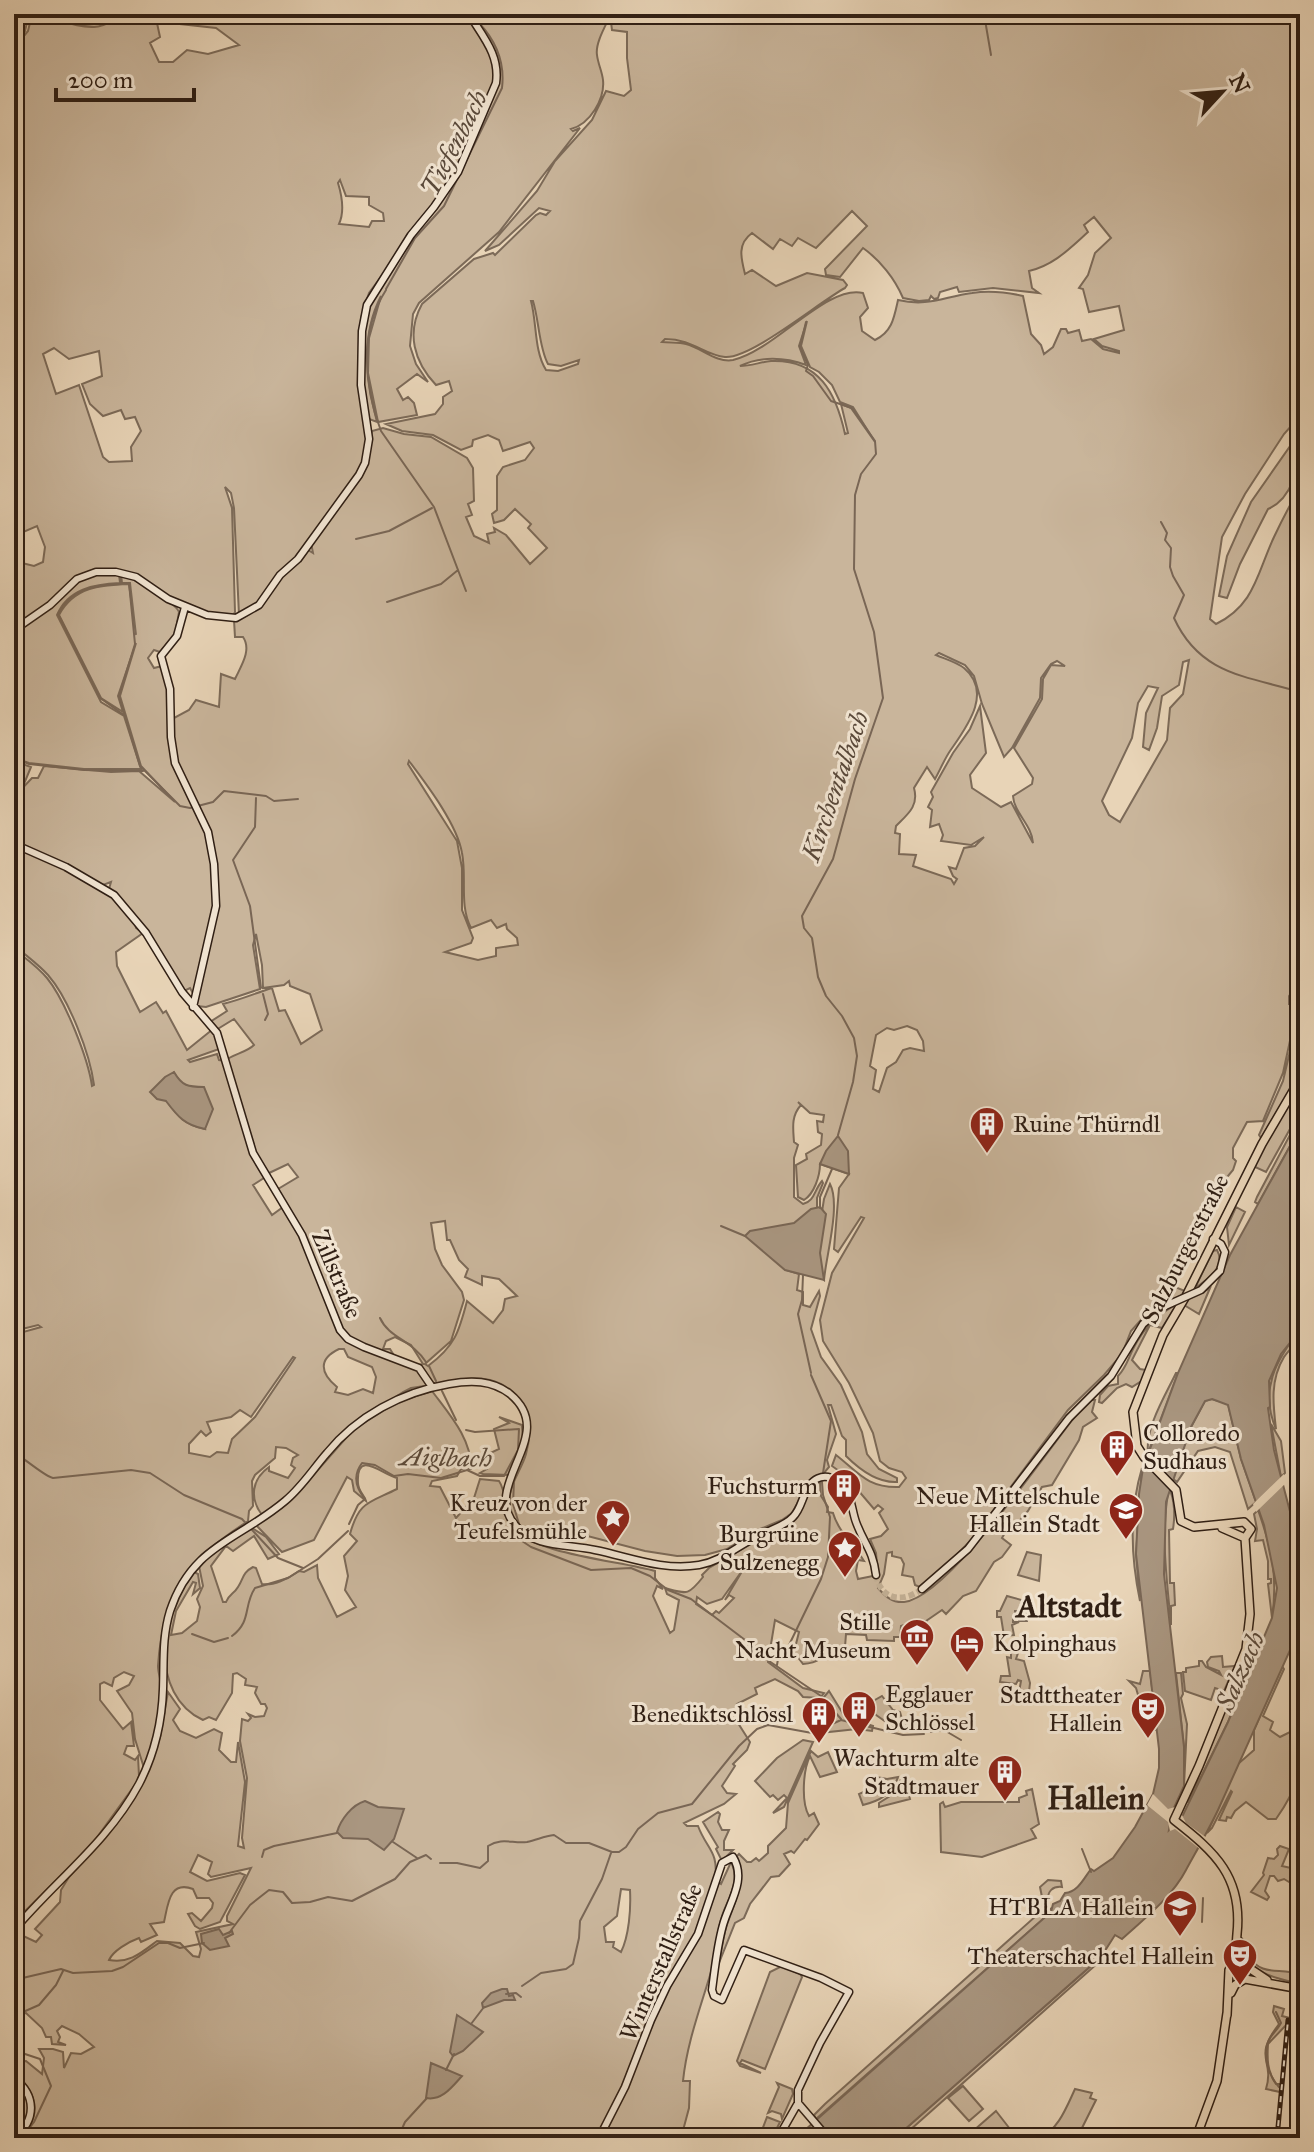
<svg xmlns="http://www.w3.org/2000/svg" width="1314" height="2152" font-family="'IM FELL Great Primer',serif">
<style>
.green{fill:#c9b59b;stroke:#7c6a58;stroke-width:2;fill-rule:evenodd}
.water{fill:#a99680;stroke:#796655;stroke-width:2;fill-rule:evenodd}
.pier{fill:#e8d4b7}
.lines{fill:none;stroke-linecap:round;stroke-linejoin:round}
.stream{stroke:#796655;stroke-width:2}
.secondary-tunnel{stroke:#c3b096;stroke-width:6;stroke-dasharray:6 3;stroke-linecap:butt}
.secondary-casing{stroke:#301f14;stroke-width:9}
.primary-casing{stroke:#301f14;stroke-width:10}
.secondary{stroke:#f0e3d0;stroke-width:6}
.primary{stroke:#e8d4b7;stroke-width:7}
.rail-casing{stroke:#301f14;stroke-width:5}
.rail{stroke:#f0e3d0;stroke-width:2;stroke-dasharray:6;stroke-linecap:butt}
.secondary-bridge-casing{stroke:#301f14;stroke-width:9;stroke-linecap:butt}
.secondary-bridge{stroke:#f0e3d0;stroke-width:6}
.labels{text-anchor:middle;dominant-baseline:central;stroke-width:6;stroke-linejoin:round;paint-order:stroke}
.poi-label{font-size:24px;fill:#301f14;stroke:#f0e3d0;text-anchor:end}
.street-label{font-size:24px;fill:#301f14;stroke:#f0e3d0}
.water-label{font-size:26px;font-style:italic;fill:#5a493a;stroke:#f0e3d0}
.district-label{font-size:32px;font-weight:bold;fill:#301f14;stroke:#f0e3d0}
</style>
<rect width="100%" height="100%" fill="#e8d4b7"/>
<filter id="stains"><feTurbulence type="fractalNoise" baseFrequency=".0025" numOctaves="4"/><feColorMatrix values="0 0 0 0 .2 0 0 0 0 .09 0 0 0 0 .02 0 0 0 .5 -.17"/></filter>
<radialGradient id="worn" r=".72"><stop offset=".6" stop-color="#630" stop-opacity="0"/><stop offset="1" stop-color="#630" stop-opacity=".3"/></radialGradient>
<!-- green -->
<path class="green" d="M14 14H29L25 31 14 45Z
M32 14C54 14 71 28 94 27 108 27 116 16 128 14 142 12 159 14 173 14L174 20 157 23 160 37 150 43 159 62H173L187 50 208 54 239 45 216 28 180 24 176 14H611C606 25 595 43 597 55 598 64 602 71 603 80 605 99 590 124 571 129L573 131 580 128 499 232 419 303 413 314 410 346 416 364 428 382 417 374 397 389 403 400 408 397 414 403 417 415 378 422 368 373 369 338 381 296C360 337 366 380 377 422L369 419C362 388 357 332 371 302 381 279 399 261 410 238L369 293 361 318 359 384 367 436 363 461 352 483 297 556 255 606 239 615 234 508 231 493 225 487 232 508 235 612 233 616C215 615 195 611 179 603 143 586 120 556 76 578 65 583 58 595 49 603 39 613 26 620 14 629V561L34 566 43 562 45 547 37 526 14 536V48L28 31ZM340 180 346 196 369 197V205L383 213 384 221H372L369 227 339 224C345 211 342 196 338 183ZM54 348 69 359 99 351 102 376 82 384 90 404 103 416 121 410 125 419 135 417 141 431 131 447 132 461 109 462 103 457 79 385 56 394 43 354Z
M54 14H120C101 31 75 25 54 14Z
M614 14H1300V416L1284 434 1245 494 1222 537 1210 619 1216 624C1255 605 1257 573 1274 537 1282 520 1291 503 1300 487V981L1289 996V1004H1294L1296 1013 1283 1073 1263 1121 1247 1122 1233 1148V1158L1236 1161 1233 1170 1223 1182 1219 1197 1208 1211 1201 1231 1197 1232C1189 1246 1184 1272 1171 1280L1170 1285 1185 1291 1184 1294 1147 1313 1131 1331 1122 1354 1104 1375 1068 1410 972 1539 941 1571 920 1587 915 1585 913 1577 902 1575 904 1564 901 1558 892 1556V1552L887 1553 884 1574 878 1588C885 1596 892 1603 904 1602 950 1597 1051 1444 1084 1405L1091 1400H1095L1092 1412 1097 1418 1083 1427 1079 1440 1052 1485 1042 1487 1028 1511 1016 1525 1009 1526 1002 1538 1011 1545 1002 1557 994 1562 976 1591 963 1596 946 1614 942 1610 926 1621 928 1625 919 1629 916 1621 901 1626 900 1637H894V1641L867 1640 866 1635 846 1634 845 1647 829 1645C824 1658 818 1663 803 1664L794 1652 799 1632 775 1620 768 1662 803 1688 824 1693 820 1698 803 1697 798 1691 775 1679 755 1688 757 1694 737 1704 741 1713 738 1723 750 1742 747 1750 733 1764 735 1766 722 1786 727 1793 736 1794 724 1804 684 1823 687 1826H698C707 1850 719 1851 715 1880L721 1884 731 1862C741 1882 728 1898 722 1916 717 1931 717 1949 713 1965 702 2004 687 2041 683 2081H690L689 2108 681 2138H56L47 2134 44 2138H19C42 2118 39 2092 14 2075V2062L26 2061 42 2074 44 2058 39 2049H53L63 2052 64 2068 71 2053 81 2054 94 2047 79 2034 62 2026 57 2031 60 2037 58 2042 66 2045 52 2044 51 2037H46L42 2028 26 2013 14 2016V1935L21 1926 23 1928 21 1935 36 1942 42 1935 35 1929 60 1902 61 1890 69 1877 111 1829 137 1793 146 1776 160 1737 168 1692 180 1709 173 1720 180 1731 196 1738 214 1729 222 1733 219 1750 231 1762H236L238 1742 245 1782 238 1846 244 1848 242 1838 247 1778 240 1741 242 1719 248 1721 251 1718 248 1714 255 1717 264 1716 267 1708 265 1704H261L255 1693 257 1687 245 1685 246 1679 237 1673 233 1674 232 1693 216 1720 209 1717 203 1720C149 1695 158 1610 194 1572L198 1574 200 1588 193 1594 196 1583 193 1582 176 1611 171 1635 182 1633 197 1621 200 1607 197 1599 203 1586 199 1566 214 1550 252 1528 266 1537 279 1554 268 1559 254 1536 233 1551 226 1546 211 1566 223 1602H226C229 1594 234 1594 238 1587 244 1578 242 1573 253 1567L256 1568 262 1584C273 1586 288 1579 299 1571L304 1572 317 1565 318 1578 337 1617 356 1607 345 1590 348 1576 344 1556 357 1541 350 1534C359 1501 369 1503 397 1489V1478C383 1475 356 1448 358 1483 358 1491 365 1496 366 1501L354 1491 352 1480 347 1477 314 1540 282 1552 256 1525 295 1496 353 1430 397 1402 432 1391C449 1414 472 1439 471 1469H461L457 1476 432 1481 430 1486 440 1487 456 1518 474 1498 480 1479 499 1481C508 1494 503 1513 513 1528 533 1554 621 1561 655 1571V1578L663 1589 657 1586 653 1596 670 1633 674 1630 679 1600 667 1594 665 1588C687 1594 688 1596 703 1577L702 1575 709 1568 795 1519 810 1490 820 1481 821 1496 828 1507 827 1512 833 1513C838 1531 854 1545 864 1561L858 1560 856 1571 858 1579 878 1575 876 1553 870 1539 881 1536 888 1529 879 1513 883 1509 878 1505 874 1509 846 1476 832 1466 836 1455C858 1472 867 1488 899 1487L906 1478 902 1472 889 1468 880 1461 873 1433 849 1383 823 1341 820 1320 832 1273 864 1218 861 1217 838 1252 834 1249 839 1188 849 1174 820 1164C820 1176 814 1194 804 1200L798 1197 796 1165 807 1159 806 1154 821 1145 822 1134 818 1132 817 1121 823 1122 824 1115 810 1113 798 1102 801 1105C791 1116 793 1128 794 1142L798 1145 794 1158V1197L803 1204C815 1201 814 1190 822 1181L823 1183 817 1198V1216L786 1270 799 1274 797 1290 803 1292V1305L810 1307 819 1291 820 1296 811 1329 821 1357 841 1385 862 1432 867 1454 879 1469 897 1478V1482C878 1483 859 1469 846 1456V1440L842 1436 831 1405H828L836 1434 827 1460 829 1467 824 1473 811 1479 792 1513 782 1520 753 1532 727 1549 705 1555 677 1556 645 1551 576 1533C548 1539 503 1535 510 1494 513 1479 522 1468 526 1454 535 1423 524 1389 490 1380 463 1374 437 1386 411 1388L403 1392 348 1428 297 1487 277 1506 262 1515C249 1498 252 1479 269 1467V1471L288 1478 295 1468 291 1465 293 1458 298 1455 286 1448 276 1447 275 1458 255 1475 252 1481 253 1506 249 1511 248 1521C187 1561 163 1591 158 1666 158 1672 160 1677 161 1684 163 1712 154 1742 144 1768L135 1739 132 1713 117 1691 129 1685 134 1676 124 1672 114 1678 112 1686 104 1682 100 1684V1700L123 1729 131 1722 134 1746H127L124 1754 135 1760 138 1756 139 1776 137 1782 90 1847 14 1922V1344L23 1332 41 1327 38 1325 14 1331V949C25 958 37 966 47 978 65 1000 88 1058 92 1086L94 1085C90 1054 69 999 48 975 38 964 25 955 14 945V846L58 865 108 893 135 923 136 928 143 933 116 952 117 966 140 1012 156 1002 163 1013 166 1011 187 1050 213 1029 222 1048 188 1060 190 1062 217 1054 219 1060 225 1061C232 1054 246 1053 254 1045L234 1019 216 1030 210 1022 227 1011 223 1004C240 1000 256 993 272 988L279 1011 285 1010 301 1044 322 1030 310 994 290 986 289 981 284 985 263 988 262 965 256 934 253 945 260 989 206 1007 197 1006V997L213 929 214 854 176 763 172 719 189 710 196 700 219 707 221 674 235 679C241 666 252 650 243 637H235L234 620C259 615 265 596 280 578 288 568 298 560 308 550L313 553 311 543 360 477 372 431 383 428 404 434 431 437 467 458 473 468 474 501 468 504 472 515 466 517 474 536 489 543 487 534 495 532 494 528 506 535 530 564 547 548 528 528 531 524 515 509 504 520 494 523 492 514 497 510V476L503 467 525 460 534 448 530 442 503 451 499 440 488 435 473 440 472 446 461 450 433 435 402 431 386 424 435 414 443 404V397L452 391 449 381 436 385C414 362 406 333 422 304L474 259 493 253 495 255 536 215 540 213 546 215 550 211 539 208 499 245 485 251 537 191 555 161 592 120 606 91 624 96 631 90 627 58V32L612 30 611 22ZM852 211 867 226 825 269 826 275 840 277 863 248C880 260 895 279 903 298L919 301 929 300 931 296 934 299 938 298 940 292 957 287 959 292 993 288 1039 293 1032 288 1029 271C1054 265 1069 249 1088 232L1084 225 1094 217 1111 238 1095 253 1088 275 1079 288 1083 289 1089 312 1119 306 1124 330 1094 339 1102 346 1119 351V353L1103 349 1091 339 1082 341 1079 330 1068 333 1066 329H1061L1053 347 1044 354 1041 345 1031 334 1023 296C1006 292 990 290 972 293 943 297 928 307 898 300 894 318 892 332 875 340L862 331 860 317 868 308 863 293C827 284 774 351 733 360 716 363 702 348 686 344 679 342 670 343 662 342L665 339C693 339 704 355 725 357 751 359 819 302 845 288L847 285 843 280 807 273 776 286 752 270 745 274C741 258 737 244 752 233L773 249 780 239 792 246 798 238 816 248ZM531 301H533C539 320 539 348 548 364L561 366 579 360 578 364 558 371 546 370C534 351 537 323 531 301ZM807 321 801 346 810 367 819 372 832 385 840 402 853 407 875 442 851 408 841 404 848 433 845 434C836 393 819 359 771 361 761 362 750 366 740 366 760 356 785 357 806 365L799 346ZM939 653 965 665 974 676 982 704 1004 757 1012 748 1040 698 1041 678 1051 664 1057 661 1065 666 1051 665 1043 679 1042 699 1014 748 1033 778 1032 784 1013 796C1014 813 1032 825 1033 843L1011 802 1001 807 972 788 970 775 986 753 980 706 970 729 953 753 931 792 933 797 928 807 932 810 930 827 939 824 943 835 941 841 971 845 984 837 975 846 964 848 956 869 949 867 953 876 957 879 954 884 951 879 913 866 916 855 899 854 900 834 895 833 896 826C908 814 919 806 914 788L927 767 935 779C940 770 944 760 950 751 965 729 994 693 964 668 956 662 945 659 936 655ZM1189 660 1183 694 1170 708 1167 740 1120 822 1109 815 1102 801 1132 738 1138 703 1148 686 1158 688 1146 713 1143 747 1149 750 1157 728 1162 696 1179 685 1183 662ZM409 761C427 785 457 824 462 853 467 878 459 905 471 928L491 920 497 928 506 924 507 929 517 938 518 945 496 948V956L478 960 445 952 471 943 473 938 462 910V868L457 841 408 764ZM907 1026 917 1030 923 1041 924 1051 910 1048 903 1050 896 1062 887 1068 879 1092 873 1089 876 1070 870 1066 876 1035 887 1028 894 1030ZM174 1073 182 1084 190 1087 205 1129C185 1125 178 1117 166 1100ZM288 1164 298 1177 273 1192 283 1207 272 1215 253 1185 267 1176V1174ZM445 1221 447 1240H450L459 1260 468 1269 465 1277 482 1285V1276L499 1279 517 1296 505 1299 503 1310 493 1323 467 1301C459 1332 455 1346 428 1366L425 1364 451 1341 464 1300 462 1292 442 1265 435 1249 431 1223ZM395 1337 411 1345 423 1364 419 1365 395 1357 390 1349H383L386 1341ZM339 1349H344L348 1357 372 1367 376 1377 373 1393 363 1389 348 1395 335 1392 337 1387C320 1373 318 1359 339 1349ZM293 1357 295 1358 255 1417 232 1439 228 1453 217 1452 210 1457 189 1453V1444L201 1431 206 1436 211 1432 207 1422 231 1417 240 1410 251 1417ZM744 1568 725 1600 729 1595 734 1598 719 1613 716 1611 712 1615 696 1604 697 1597 707 1604 722 1599ZM198 1855 212 1862 208 1874 211 1877 251 1868 227 1916V1921L233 1924 196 1932 201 1949 199 1957 193 1956 180 1943 157 1941C141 1953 129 1964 109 1960 113 1951 128 1942 139 1938L141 1942 157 1935 150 1924 164 1922C168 1905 169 1880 193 1889L197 1898H209L213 1903 212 1908 201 1921 192 1913 188 1914 195 1926 200 1929 220 1922 245 1875 240 1873 207 1881 190 1872ZM621 1889 630 1890C631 1909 629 1936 621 1952L613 1947 614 1942H606L604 1927 617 1916Z
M1300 432C1300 459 1296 497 1268 509L1240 564 1227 598 1219 596 1227 556 1251 502Z
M119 574 120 583C94 584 68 589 57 615L101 702 124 716 141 769H84L29 763 14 758V632L67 588 87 575Z
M121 574C133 578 175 602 179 612L175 635 160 652 154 650 148 658 154 668 162 666 169 692 173 764 210 843 215 900 195 997 190 988 184 991 138 919 109 889 111 882 103 885 14 842V797L32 778H38L44 766 111 772 139 771 175 802 141 766 120 696 136 643 118 696 123 712 101 698 59 615C74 587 100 585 129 584L136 635 130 583H122Z
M14 761 31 767 24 784 14 794Z
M1299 1013 1300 1074 1261 1138 1259 1135 1283 1081Z
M1300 1085V1111L1266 1172 1255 1167 1258 1157Z
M1300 1116V1128L1258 1204 1255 1202 1257 1197Z
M830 1184C841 1205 826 1256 824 1280L813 1268 824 1199Z
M1236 1207 1245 1212 1229 1245 1227 1227Z
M1217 1250C1226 1266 1209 1279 1195 1288L1213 1251Z
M1210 1288 1199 1314 1184 1305 1188 1299Z
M1177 1304 1162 1328 1150 1325 1132 1360 1140 1369 1146 1370 1143 1380 1132 1387 1126 1384 1117 1388 1102 1403 1099 1402 1100 1395 1108 1386 1118 1384V1376C1126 1368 1128 1359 1133 1349 1144 1327 1156 1316 1177 1304Z
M1300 1330C1300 1342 1290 1348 1284 1357 1270 1380 1273 1404 1276 1429 1259 1390 1276 1360 1300 1330Z
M1176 1373H1178L1148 1453C1145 1428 1165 1396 1176 1373Z
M1212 1399 1228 1404 1241 1459 1256 1502 1248 1509 1230 1452 1215 1447 1198 1451 1177 1482 1172 1478 1191 1427 1205 1401Z
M499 1417 522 1425 523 1442 509 1475 483 1474 480 1473 487 1469 483 1462 487 1461 486 1455 499 1449 494 1429 509 1423Z
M1271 1424 1281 1441 1285 1473 1281 1477Z
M1142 1468 1136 1554 1140 1601C1131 1558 1129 1511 1142 1468Z
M1169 1488C1175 1500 1175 1517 1173 1529L1169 1530 1170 1583H1174L1175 1605 1171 1606V1625C1167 1579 1160 1535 1169 1488Z
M1258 1510C1272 1549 1278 1577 1272 1618L1268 1584 1271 1583V1579H1268V1561L1263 1540 1255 1541 1257 1529 1254 1514Z
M1027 1552 1041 1555 1039 1581 1018 1575Z
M1007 1596 1025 1601V1606H1020V1611H1015V1613L1028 1614 1027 1621H1019V1615L1013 1616V1622H1019L1012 1625 1014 1635 1004 1636 1001 1617H997V1611H1000Z
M1011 1649 1019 1650 1016 1659 1024 1661 1030 1683 1028 1700 1024 1698 1021 1702 1015 1700 1023 1694 1019 1692 1021 1681 1018 1680 1016 1684 1000 1682 1001 1676H1010L1007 1657 1011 1658Z
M1247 1655 1254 1657 1228 1722 1188 1803Z
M1222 1656 1223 1667 1235 1666 1224 1691 1215 1688 1211 1700 1185 1691 1183 1672H1186V1668L1199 1666V1661H1202L1206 1667 1221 1675 1219 1671 1208 1667 1207 1662 1211 1657Z
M1282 1666 1284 1669 1263 1716 1273 1722 1270 1730 1280 1737 1300 1727C1300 1769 1301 1784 1276 1819H1268L1246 1802 1235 1811 1231 1818 1227 1817 1226 1821 1219 1820 1232 1792 1231 1791 1212 1828 1207 1833 1238 1764 1254 1750V1730Z
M1143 1671H1150L1157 1730H1154L1153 1723 1148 1719 1140 1718V1715L1148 1716 1149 1706 1141 1705 1136 1688 1129 1681 1140 1684Z
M1176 1673H1181L1183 1694 1181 1698 1187 1724 1184 1786V1747Z
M829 1691 845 1717 873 1726 872 1731 857 1729 819 1733 824 1697Z
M882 1696 893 1710 900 1712 902 1719 913 1718 918 1731 896 1729 869 1710 875 1700Z
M803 1740 813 1742 784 1807 773 1813 787 1798 784 1795 778 1800 773 1795 770 1797 755 1781 777 1758Z
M811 1751 818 1757 828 1752 837 1772 820 1777 810 1756C803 1770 801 1802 809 1816L814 1813 819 1824 807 1840 805 1839 794 1853 791 1851 784 1854 790 1864 779 1876 771 1877 750 1904 744 1918 735 1923 719 1963C722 1949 723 1933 729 1919 737 1897 745 1880 737 1856L739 1854 747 1862H751L756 1858 759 1861 768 1853V1846L786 1828 788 1803Z
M871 1776 887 1779 898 1777C893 1794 879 1801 863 1805L859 1794 875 1787Z
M900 1781 903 1789 907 1788 910 1799 879 1807V1803L890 1796Z
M1032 1789 1039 1824 1031 1829 1036 1838 982 1857 941 1852 940 1804 943 1802 945 1807 961 1802H1019V1798L1027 1795 1026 1791Z
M718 1812 720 1814 718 1822 722 1830H729L724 1841V1850H733L724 1859H721L716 1849 718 1847 703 1822Z
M1280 1846 1289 1849 1282 1866 1300 1870 1298 1880 1294 1885 1284 1879 1278 1881 1274 1876H1270L1265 1891 1269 1897 1267 1900 1251 1892 1264 1875 1263 1873 1268 1858 1274 1859 1278 1855 1277 1849Z
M1048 1880 1061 1881 1062 1887C1053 1886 1047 1891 1048 1901L1043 1902 1040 1887Z
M1054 1907 1051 1912 816 2119 814 2115 825 2104 1037 1915Z
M1247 1947V1955C1264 1979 1280 1966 1300 1975V1984C1276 1978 1253 1975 1243 1950Z
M1101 1957 1098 1963 901 2138H895Z
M782 1966 800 1974 802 1977 765 2069 742 2060 740 2063 761 2073 740 2066 737 2061 770 1972Z
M1274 2006 1284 2009 1282 2016 1290 2018 1289 2022 1268 2044C1267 2059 1267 2071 1276 2084H1281L1280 2092 1266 2089C1275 2059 1252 2059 1279 2024L1273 2012Z
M14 2080C33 2102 33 2113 14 2135V2117L19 2111 14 2103Z
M777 2083 792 2089 793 2094 782 2119 781 2114 772 2111 768 2113 779 2087Z
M963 2086 983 2109 969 2121 948 2098Z
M1075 2089 1092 2093 1090 2098 1096 2100 1081 2130 1094 2138H1039C1058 2131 1067 2106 1075 2089Z
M996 2111 1017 2138H965Z
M767 2117 780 2122 772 2138H759Z"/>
<!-- water -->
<path class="water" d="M174 1072C182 1086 188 1087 204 1087L213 1109 205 1129C185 1125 178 1117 166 1101L157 1099 150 1092 165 1077Z
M1300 1128V1330L1281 1354 1269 1381 1270 1407 1268 1408 1274 1450 1300 1550V1628L1218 1810C1208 1831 1197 1850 1186 1870 1172 1897 1144 1919 1122 1939L1115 1935 1101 1957 895 2138H796L1051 1912 1053 1904 1060 1901 1065 1893C1078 1892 1084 1878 1091 1869L1094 1871 1113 1858 1135 1827 1153 1794 1159 1768V1749L1136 1554 1139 1494 1143 1468 1178 1373 1230 1255ZM1212 1399 1228 1405 1241 1459 1264 1525 1277 1588 1272 1618 1228 1722 1183 1815 1169 1830 1172 1812 1184 1786V1747L1164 1574 1166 1502 1191 1427 1205 1401Z
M838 1136 848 1151 849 1174 820 1164 826 1151Z
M820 1207 826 1214 820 1253 824 1280 785 1270 745 1236 750 1231 794 1223 811 1209Z
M365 1801 378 1807 404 1809 394 1839 384 1850 368 1839 343 1838 337 1832C341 1819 352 1805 365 1801Z
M219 1929 223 1935 232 1931 233 1934 225 1938 229 1946 210 1950 202 1943 201 1934Z
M502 1989H507L509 1996 513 1995 515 2000H504L483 2008 482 2003 491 1993Z
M457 2015 483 2032 463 2051 453 2056 450 2052Z
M431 2063 462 2076C452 2087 442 2101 426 2098Z"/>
<!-- pier -->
<path class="pier" d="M1284 1474 1286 1483 1256 1512 1253 1504Z
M1153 1794 1168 1809 1175 1807 1178 1809 1172 1826 1180 1811 1186 1823 1207 1838 1201 1850 1175 1829 1170 1831 1168 1822 1147 1805Z"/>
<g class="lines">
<!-- stream -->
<path class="stream" d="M462 14 473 23
M984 14 991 55
M386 289 415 238 444 206 502 88C505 63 496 41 479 23
M386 290C359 332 364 387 381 431L434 507 466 591
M806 322 800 347 808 365 806 371 813 376 831 401 852 408 875 441 876 454 861 474 855 495 854 569 874 632 883 698 855 779 833 859 802 916 804 928 812 938 818 977 826 996 842 1016 854 1038 857 1056 853 1082 838 1135
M1161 522 1167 533 1165 540 1171 548 1170 567 1173 576 1184 595 1174 618C1200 675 1247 676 1300 692
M356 539 389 531 432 508
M120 575 121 583H129L135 644 119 696 140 766 180 806 190 808 213 802 224 791 266 796 274 801 298 799
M120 584C93 585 71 589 58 614L100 698 124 715
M387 602 441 584 458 570
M14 758 29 764 84 770 143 771
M256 798 255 827 233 860 250 906 261 988
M263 994 268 1014 265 1020
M820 1208V1197L832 1169
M721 1226 745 1236
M803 1275 802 1300 798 1314 811 1373
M380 1318C389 1338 412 1340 426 1362
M429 1366 436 1381
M811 1375 831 1421 823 1473
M442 1391 456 1420
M14 1453C26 1459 44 1476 53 1478L131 1470 150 1473 184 1495 242 1519 278 1558 303 1568
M514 1481 513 1504 519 1524
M349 1524 358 1505 365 1499C356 1488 352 1476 362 1463L375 1465 394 1476 408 1474 441 1478 467 1470 480 1476H504L518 1450 519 1429 475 1432 466 1430
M520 1534 522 1541 531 1547 591 1570 631 1568 650 1576 668 1590 691 1599 753 1646 769 1661 821 1696 841 1719
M192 1634 214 1642 228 1638
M232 1636C252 1621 243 1606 255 1588L288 1578 318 1559 348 1531
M789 1645 821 1579 828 1557 830 1517 823 1495 822 1482
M777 1665 778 1659 788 1648
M931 1732 944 1730 961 1740
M393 1842 417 1858
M1082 1849 1091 1872
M262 1857 264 1850 274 1846 337 1833
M440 1863H457L480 1868 488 1861V1846C502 1837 513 1844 527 1842 537 1840 544 1836 554 1835L566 1843H589L612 1852H619L626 1847 638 1829 658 1813 692 1804 739 1746 757 1729 768 1725 812 1733 841 1720 903 1735 924 1734
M1202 1922 1203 1898
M229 1933 250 1905 269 1890 283 1892 292 1903 310 1902 328 1897 352 1901 395 1879 410 1862 426 1855 431 1859
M14 1980 61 1969 73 1973 112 1971 123 1967 159 1943H168L180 1948 204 1943
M522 1986 541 1973 566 1969 573 1964 579 1938 580 1921 602 1879 611 1853
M506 1994 516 1993 521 1997
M1276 2012 1281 2023C1278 2029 1273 2033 1270 2038 1261 2053 1268 2075 1279 2087
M22 2014 16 2051 40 2059 51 2086 34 2122 22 2138
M14 2016 39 2005 56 1985 63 1971
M471 2024 484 2007
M446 2070 454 2054
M398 2138 405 2122 427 2098"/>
<!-- secondary-tunnel -->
<path class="secondary-tunnel" d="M876 1575C881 1601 903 1603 922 1589"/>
<!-- secondary casing -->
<g class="secondary-casing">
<path id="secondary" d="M185 607 177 636 161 656 170 689 171 737 175 763 208 832 214 864 216 906 193 1007
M14 630 50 605 77 579 96 572H116L136 577 168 599 207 615 236 618 259 605 280 575 298 559 359 475 365 463 369 439 361 385 362 331 367 305 411 235 434 207 458 172 496 83C500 55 483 37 469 14
M14 844 66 867 114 895 146 933 182 992 217 1033 253 1153 302 1235 340 1330 348 1339 364 1347 419 1368 432 1387
M1213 1239 1221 1244 1225 1252 1220 1271
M922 1589 968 1549 1069 1418 1111 1376 1143 1324 1163 1307
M14 1930C55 1881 108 1842 139 1784 154 1755 162 1722 163 1689 164 1662 162 1637 170 1611 192 1545 239 1540 285 1501 302 1487 313 1469 327 1453 357 1416 402 1392 449 1384 471 1380 492 1380 510 1394 560 1435 480 1484 515 1525 534 1548 568 1544 595 1550 630 1557 662 1571 699 1565 722 1561 736 1547 756 1537 768 1530 784 1527 793 1517 802 1508 802 1495 810 1485 814 1479 821 1476 828 1477 852 1481 850 1506 856 1522 864 1544 873 1550 876 1575
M14 2078C36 2095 37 2120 14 2138
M798 2103 828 2138
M599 2138 625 2087 651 2020 667 1986 698 1934 722 1863 733 1857C747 1880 729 1903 723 1925 717 1946 715 1968 712 1990L714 1996 722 2000 744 1950 821 1978 849 1992 820 2043 798 2090V2103L778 2138"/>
</g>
<!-- primary casing -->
<g class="primary-casing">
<path id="primary" d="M1222 1528 1245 1538
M1239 1941 1243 1964 1267 1980
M1231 1993 1235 1985 1245 1979 1300 1989
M1227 2015 1229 1970C1236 1960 1236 1946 1237 1934 1243 1877 1215 1852 1174 1820L1199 1766 1246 1649 1250 1614 1245 1538 1251 1529 1244 1522 1194 1527 1181 1521 1176 1490 1144 1457 1137 1446 1133 1412 1163 1335 1186 1296 1262 1144 1300 1079
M1196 2138 1217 2081 1227 2013"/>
</g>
<!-- secondary -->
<use href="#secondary" class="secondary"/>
<!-- primary -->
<use href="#primary" class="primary"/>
<!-- rail casing -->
<g class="rail-casing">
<path id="rail" d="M1277 2138 1288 2020"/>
</g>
<!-- rail -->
<use href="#rail" class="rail"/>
<!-- secondary-bridge casing -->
<g class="secondary-bridge-casing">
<path id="secondary-bridge" d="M1163 1307 1201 1290 1220 1271"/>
</g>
<!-- secondary-bridge -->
<use href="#secondary-bridge" class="secondary-bridge"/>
</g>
<!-- icons -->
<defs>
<g id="building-pin" transform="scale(1.8)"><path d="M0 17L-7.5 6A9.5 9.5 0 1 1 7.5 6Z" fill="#8f2418" stroke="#f0e3d0"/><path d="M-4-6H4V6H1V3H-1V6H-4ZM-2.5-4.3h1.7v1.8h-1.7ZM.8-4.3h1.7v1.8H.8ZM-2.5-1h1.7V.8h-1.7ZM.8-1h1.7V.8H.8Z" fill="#fff"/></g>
<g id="school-pin" transform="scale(1.8)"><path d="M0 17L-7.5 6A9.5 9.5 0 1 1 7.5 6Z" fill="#8f2418" stroke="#f0e3d0"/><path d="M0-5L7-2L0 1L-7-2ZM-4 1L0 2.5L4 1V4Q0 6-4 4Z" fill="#fff"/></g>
<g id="sight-pin" transform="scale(1.8)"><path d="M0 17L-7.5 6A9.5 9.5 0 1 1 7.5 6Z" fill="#8f2418" stroke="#f0e3d0"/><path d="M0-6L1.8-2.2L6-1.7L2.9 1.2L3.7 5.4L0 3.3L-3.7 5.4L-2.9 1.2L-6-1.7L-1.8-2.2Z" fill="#fff"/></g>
<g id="museum-pin" transform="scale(1.8)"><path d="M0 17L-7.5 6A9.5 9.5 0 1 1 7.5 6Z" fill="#8f2418" stroke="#f0e3d0"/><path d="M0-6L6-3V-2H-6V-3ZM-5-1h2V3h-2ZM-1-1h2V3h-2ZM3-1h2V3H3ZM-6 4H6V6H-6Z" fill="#fff"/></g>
<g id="hotel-pin" transform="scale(1.8)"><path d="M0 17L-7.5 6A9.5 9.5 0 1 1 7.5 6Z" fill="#8f2418" stroke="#f0e3d0"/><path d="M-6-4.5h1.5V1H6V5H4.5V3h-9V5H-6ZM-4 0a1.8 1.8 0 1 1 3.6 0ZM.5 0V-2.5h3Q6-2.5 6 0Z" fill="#fff"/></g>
<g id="theatre-pin" transform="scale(1.8)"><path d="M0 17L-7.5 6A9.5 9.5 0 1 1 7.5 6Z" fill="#8f2418" stroke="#f0e3d0"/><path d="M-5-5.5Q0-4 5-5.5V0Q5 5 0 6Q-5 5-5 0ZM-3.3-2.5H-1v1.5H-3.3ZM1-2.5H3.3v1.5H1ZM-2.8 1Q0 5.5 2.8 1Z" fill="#fff"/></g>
</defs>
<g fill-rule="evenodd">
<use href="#building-pin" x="987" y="1124"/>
<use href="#building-pin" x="1117" y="1447"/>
<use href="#building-pin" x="844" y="1486"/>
<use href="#school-pin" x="1126" y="1510"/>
<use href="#sight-pin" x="613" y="1517"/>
<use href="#sight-pin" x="845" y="1548"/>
<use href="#museum-pin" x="917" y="1636"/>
<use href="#hotel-pin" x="967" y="1643"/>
<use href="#building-pin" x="859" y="1708"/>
<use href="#theatre-pin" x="1148" y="1709"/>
<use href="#building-pin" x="819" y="1714"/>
<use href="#building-pin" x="1005" y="1772"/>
<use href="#school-pin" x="1180" y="1907"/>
<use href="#theatre-pin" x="1240" y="1956"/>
</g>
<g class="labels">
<!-- poi labels -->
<g class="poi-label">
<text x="1013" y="1124" text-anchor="start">Ruine Thürndl</text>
<text x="1143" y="1433" text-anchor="start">Colloredo<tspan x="1143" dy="28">Sudhaus</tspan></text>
<text x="818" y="1486">Fuchsturm</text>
<text x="1100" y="1496">Neue Mittelschule<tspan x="1100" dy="28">Hallein Stadt</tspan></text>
<text x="587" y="1503">Kreuz von der<tspan x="587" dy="28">Teufelsmühle</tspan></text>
<text x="819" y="1534">Burgruine<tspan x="819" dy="28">Sulzenegg</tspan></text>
<text x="891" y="1622">Stille<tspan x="891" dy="28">Nacht Museum</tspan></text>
<text x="993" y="1643" text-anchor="start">Kolpinghaus</text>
<text x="885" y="1694" text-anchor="start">Egglauer<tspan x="885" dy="28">Schlössel</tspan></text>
<text x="1122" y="1695">Stadttheater<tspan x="1122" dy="28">Hallein</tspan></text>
<text x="793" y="1714">Benediktschlössl</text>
<text x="979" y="1758">Wachturm alte<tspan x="979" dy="28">Stadtmauer</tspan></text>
<text x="1154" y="1907">HTBLA Hallein</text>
<text x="1214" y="1956">Theaterschachtel Hallein</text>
</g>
<!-- street labels -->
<g class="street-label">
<text transform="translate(1185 1249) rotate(-63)">Salzburgerstraße</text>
<text transform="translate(337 1274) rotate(67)">Zillstraße</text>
<text transform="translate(661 1962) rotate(-66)">Winterstallstraße</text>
</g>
<!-- water labels -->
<g class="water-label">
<text transform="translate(454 143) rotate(-63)">Tiefenbach</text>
<text transform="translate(835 786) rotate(-71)">Kirchentalbach</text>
<text transform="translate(446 1457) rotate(1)">Aiglbach</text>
<text transform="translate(1240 1671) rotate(-66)">Salzach</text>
</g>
<!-- district labels -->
<g class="district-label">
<text x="1069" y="1606">Altstadt</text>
<text x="1096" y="1798">Hallein</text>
</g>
</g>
<!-- margin -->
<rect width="1314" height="2152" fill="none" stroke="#e8d4b7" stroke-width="48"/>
<rect x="16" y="16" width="1282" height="2120" fill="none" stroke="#301f14" stroke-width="4"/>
<rect x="24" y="24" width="1266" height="2104" fill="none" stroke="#301f14" stroke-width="2"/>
<!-- north arrow -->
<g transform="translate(1222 92) rotate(64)" stroke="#f0e3d0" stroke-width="6" paint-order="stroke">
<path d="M0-6L14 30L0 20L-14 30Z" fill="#301f14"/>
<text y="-12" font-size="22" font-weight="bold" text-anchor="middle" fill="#301f14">N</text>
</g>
<!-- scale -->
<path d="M56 88v12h138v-12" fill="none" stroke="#301f14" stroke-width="4"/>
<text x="68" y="88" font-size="24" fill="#301f14" stroke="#f0e3d0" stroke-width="6" paint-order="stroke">200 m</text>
<rect width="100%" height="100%" filter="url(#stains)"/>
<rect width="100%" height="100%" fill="url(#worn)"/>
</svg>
